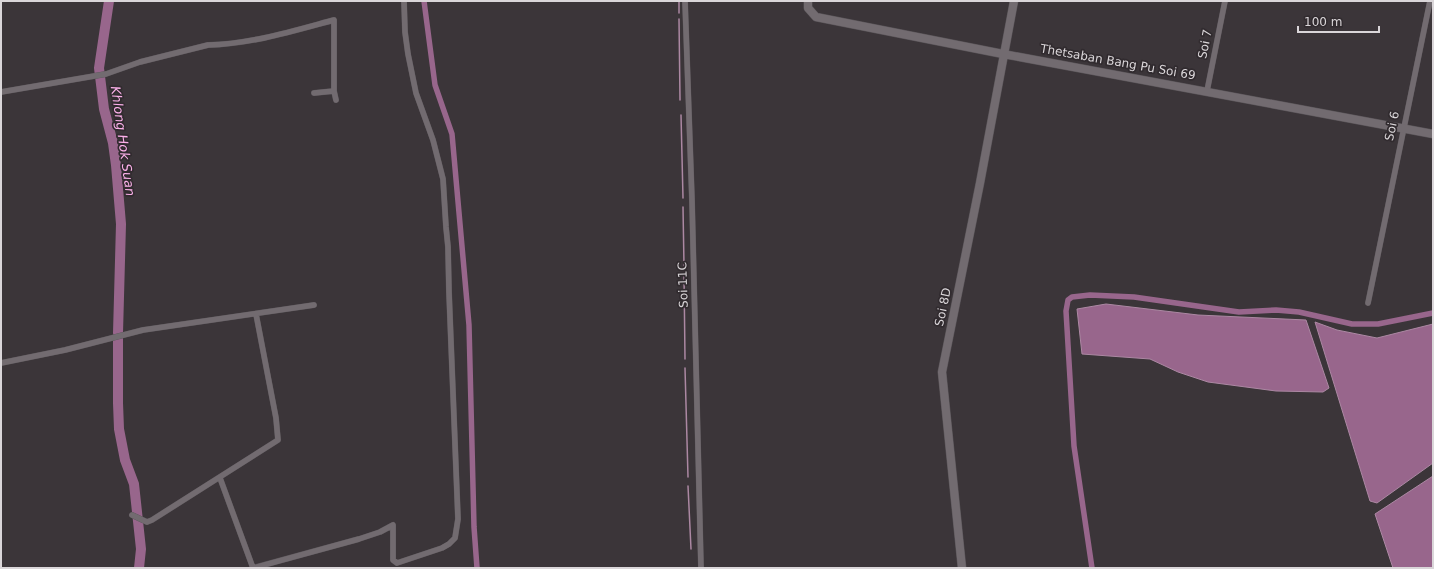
<svg xmlns="http://www.w3.org/2000/svg" width="1434" height="569" font-family="'DejaVu Sans',sans-serif">
<style>
.water{fill:#98668c;stroke:#ac88a3}
.lines{fill:none;stroke-linecap:round;stroke-linejoin:round}
.stream{stroke:#ac88a3;stroke-width:1.5}
.canal{stroke:#98668c;stroke-width:5.5}
.river{stroke:#98668c;stroke-width:10}
.street-casing{stroke:#595458;stroke-width:6}
.secondary-casing{stroke:#595458;stroke-width:9}
.street{stroke:#726b70;stroke-width:5.5}
.secondary{stroke:#726b70;stroke-width:8}
.labels{text-anchor:middle;dominant-baseline:central;stroke-width:3.5;stroke-linejoin:round;paint-order:stroke}
.street-label{font-size:12px;fill:#dad6d9;stroke:#312b2f}
.water-label{font-size:13px;font-style:italic;fill:#fbb0e9;stroke:#312b2f}
</style>
<rect width="100%" height="100%" fill="#3b3539"/>
<!-- water -->
<path class="water" d="M1106 304 1198 315 1306 320 1329 388 1323 392 1276 391 1208 382 1178 372 1150 359 1082 354 1077 309Z
M1315 322 1337 330 1377 338 1433 324V463L1377 503 1370 501Z
M1433 476V568H1393L1375 514Z"/>
<g class="lines">
<!-- stream -->
<path class="stream" d="M679 1V13
M679 19 680 100
M681 115 683 198
M683 207 684 266
M684 275 685 359
M685 368 688 477
M688 486 691 549"/>
<!-- canal -->
<path class="canal" d="M424 1 435 85 452 134 469 325 474 527 477 568
M1092 568 1074 446 1066 311 1068 300 1072 297 1090 295 1134 297 1239 312 1276 310 1299 312 1352 324H1378L1433 313"/>
<!-- river -->
<path class="river" d="M109 1 99 68 104 109 113 143 116 165 121 224 118 333
M118 337V403L119 429 125 460 134 484 141 549 139 568"/>
<!-- street casing -->
<g class="street-casing">
<path id="street" d="M685 1 692 201 701 568
M1207 91 1225 1
M1 92 106 74 140 62 208 45C251 44 293 31 334 20V91L336 100
M314 93 334 91
M1368 303 1430 1
M1 363 65 350 143 330 314 305
M220 478 253 568
M132 515 147 522 152 520 278 440 276 418 256 314
M253 568 359 539 380 532 393 525V560L397 563 442 548 449 544 455 538 458 519 449 292 448 247 446 227 443 179 433 140 416 93 408 54 405 32 404 1"/>
</g>
<!-- secondary casing -->
<g class="secondary-casing">
<path id="secondary" d="M808 1V8L816 17 1003 54 1433 134
M962 568 942 372 980 183 1014 1"/>
</g>
<!-- street -->
<use href="#street" class="street"/>
<!-- secondary -->
<use href="#secondary" class="secondary"/>
</g>
<g class="labels">
<!-- street labels -->
<g class="street-label">
<text transform="translate(1205 44) rotate(-79)">Soi 7</text>
<text transform="translate(1118 62) rotate(10)">Thetsaban Bang Pu Soi 69</text>
<text transform="translate(1392 126) rotate(-78)">Soi 6</text>
<text transform="translate(683 285) rotate(-92)">Soi 11C</text>
<text transform="translate(943 307) rotate(-78)">Soi 8D</text>
</g>
<!-- water labels -->
<g class="water-label">
<text transform="translate(123 141) rotate(82)">Khlong Hok Suan</text>
</g>
</g>
<!-- border -->
<rect width="1434" height="569" fill="none" stroke="#dad6d9" stroke-width="4"/>
<!-- scale -->
<path d="M1298 26v6h81v-6" fill="none" stroke="#dad6d9" stroke-width="2"/>
<text x="1304" y="26" font-size="12" fill="#dad6d9" stroke="#312b2f" stroke-width="3" paint-order="stroke">100 m</text>
</svg>
